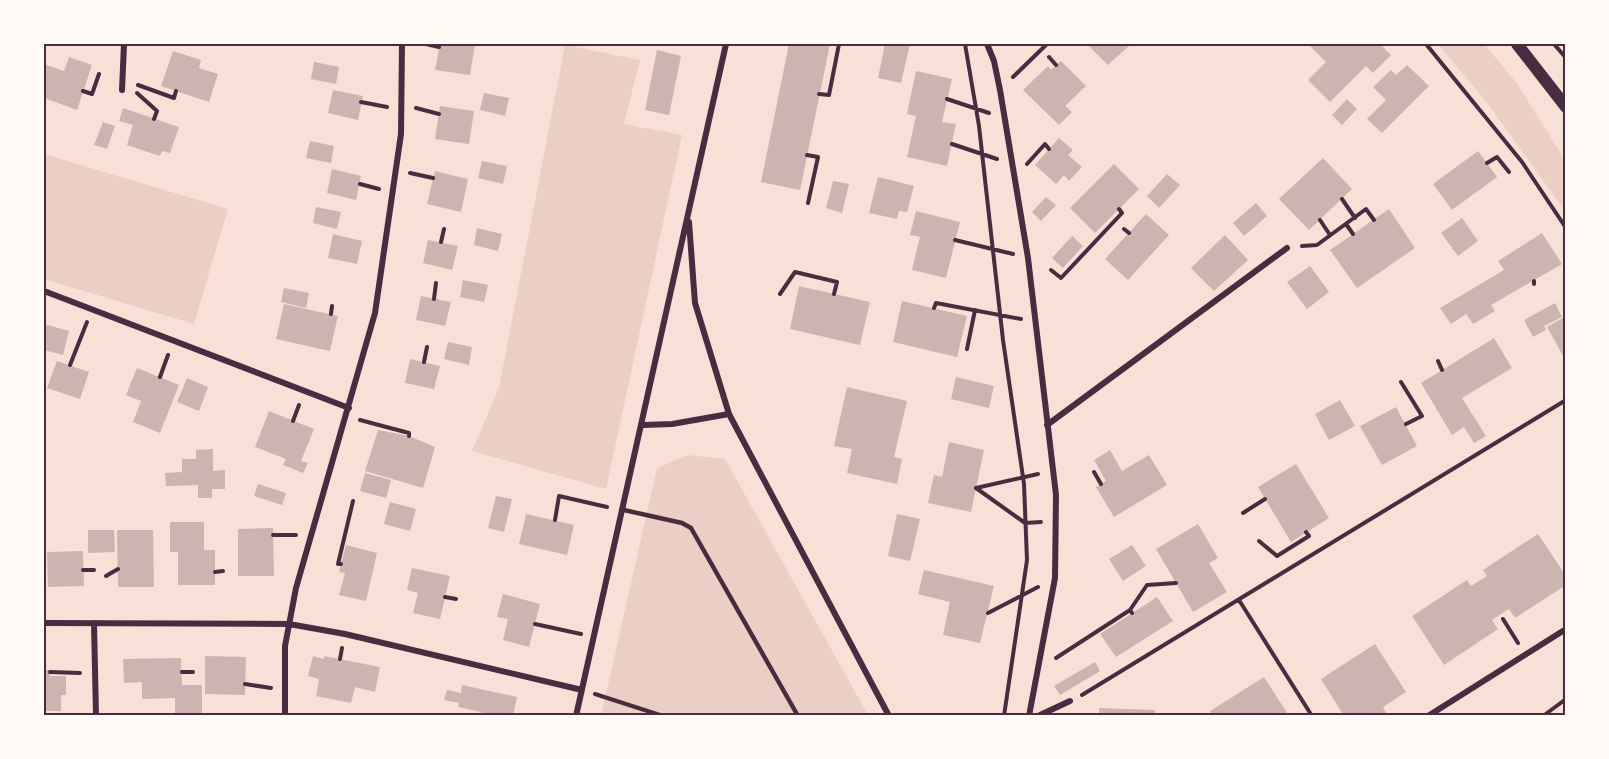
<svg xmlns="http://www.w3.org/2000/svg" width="1609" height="759" font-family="'Space Grotesk',sans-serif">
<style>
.green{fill:#ebcfc5}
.building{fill:#ccb4b1}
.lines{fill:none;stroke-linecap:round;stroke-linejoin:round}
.path{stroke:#4a2c40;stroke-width:4}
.service{stroke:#4a2c40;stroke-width:4.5}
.minor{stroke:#4a2c40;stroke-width:6}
.secondary{stroke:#4a2c40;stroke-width:12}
.neatline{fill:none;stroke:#4a2c40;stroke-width:2}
</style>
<rect width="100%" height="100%" fill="#f7e1d7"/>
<!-- green -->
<path class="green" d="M1438 44H1484L1516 82 1565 160V211L1488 104Z
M565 45 640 60 624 124 682 135 606 489 472 451 499 388Z
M44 154 228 209 194 324 44 279Z
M687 455 725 459 868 715 601 716 657 468Z"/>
<!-- building -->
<path class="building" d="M440 44H475L470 75 435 70Z
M789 44H830L800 190 761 182Z
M885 44H910L901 83 878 78Z
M1087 44H1131L1108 65Z
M1313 44H1380L1391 55 1373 73 1366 66 1330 102 1308 80 1326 62 1310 46Z
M657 50 681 56 669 115 645 110Z
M173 51 201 60 199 68 218 74 209 102 161 86Z
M69 57 92 65 77 110 44 98V64L64 71Z
M1061 61 1086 86 1065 106 1072 112 1059 125 1023 90 1048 66 1051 70Z
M314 62 339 67 336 84 311 79Z
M1407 65 1429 86 1382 133 1367 119 1386 100 1373 87 1391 70 1396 75Z
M916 71 952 79 942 122 956 124 947 166 907 157 916 116 907 114Z
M333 90 363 96 358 120 328 113Z
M484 93 509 98 505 116 480 110Z
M1347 99 1357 109 1342 125 1332 115Z
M440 106 474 111 469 144 435 139Z
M123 108 179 127 170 153 162 151 160 156 127 145 133 125 119 121Z
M103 122 115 126 107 149 94 145Z
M1059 138 1073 150 1068 155 1082 167 1069 181 1064 175 1056 184 1035 165Z
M310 141 334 146 331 163 306 158Z
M1478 151 1497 177 1452 210 1433 184Z
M1323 158 1352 189 1309 230 1279 199Z
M482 161 507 166 503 184 478 178Z
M1114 164 1139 189 1095 233 1070 208Z
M332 169 361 176 356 200 327 193Z
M435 171 468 179 461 212 427 204Z
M1167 174 1180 185 1159 208 1147 196Z
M878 177 914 186 907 212 899 211 897 219 869 213Z
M833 181 849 184 842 213 826 208Z
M1046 197 1056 205 1041 221 1032 212Z
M1256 203 1267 216 1244 236 1233 223Z
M316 207 341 212 337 229 313 223Z
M1389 209 1415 248 1357 288 1330 250Z
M916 211 960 222 946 278 912 270 920 237 910 235Z
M1146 214 1169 235 1128 280 1105 259Z
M1462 218 1478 241 1458 256 1441 233Z
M477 228 502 234 498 251 474 245Z
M1542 233 1562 264 1491 305 1495 311 1473 324 1466 314 1451 324 1440 308 1504 270 1498 261Z
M333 234 362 241 357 264 328 258Z
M1225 235 1248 260 1214 291 1191 268Z
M1072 236 1083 246 1063 268 1052 258Z
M428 240 458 246 452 270 423 263Z
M1310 266 1329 292 1307 309 1287 282Z
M463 280 488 285 484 302 460 297Z
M799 286 870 302 860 345 790 329Z
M284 288 309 293 306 308 281 302Z
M421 296 451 302 445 326 416 320Z
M902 301 967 316 957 357 893 342Z
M1555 303 1562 317 1544 326 1546 330 1533 337 1524 320Z
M284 304 338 316 330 351 276 339Z
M1566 316V361L1547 327Z
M44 324 69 331 63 355 44 350Z
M1494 338 1512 368 1462 398 1486 436 1474 443 1464 427 1452 435 1421 383Z
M448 342 472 347 469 365 444 359Z
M410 359 440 366 434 389 405 383Z
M57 361 89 372 80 399 47 388Z
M137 368 179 385 160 433 133 422 141 401 126 395Z
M956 377 994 386 989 408 951 399Z
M187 378 208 387 199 411 177 402Z
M847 387 907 401 894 457 902 459 897 484 847 473 852 449 834 446Z
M1340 400 1355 426 1329 440 1315 414Z
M1396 407 1417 446 1382 465 1360 426Z
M269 411 314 429 301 461 308 463 303 473 283 465 286 459 255 447Z
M378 430 409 436 435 447 423 488 365 471Z
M949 442 984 450 971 512 928 503 934 475 942 477Z
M213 449V471L225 470V489H212V498H198V485L166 486 165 473 182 472V459H196V450Z
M1110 450 1122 471 1149 455 1167 485 1114 517 1096 487 1106 481 1094 460Z
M1296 464 1329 518 1291 542 1258 487Z
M365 473 391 480 386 498 360 491Z
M258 484 286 493 282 505 254 496Z
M496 496 512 499 504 532 488 528Z
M390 502 416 509 410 531 384 524Z
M526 514 574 525 567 555 519 544Z
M897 514 920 519 910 561 888 556Z
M170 522H204V550H215V585H178V552H170Z
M1198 524 1218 558 1209 563 1227 592 1193 612 1156 549Z
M273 528 274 576H238V529Z
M88 530H114L115 552 88 553Z
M117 530H153L154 587H118Z
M1538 534 1566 576V585L1515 618 1509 609 1492 620 1498 629 1444 665 1412 616 1467 580 1471 586 1487 576 1483 570Z
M346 545 377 553 366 601 339 595 345 573 339 572Z
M1132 545 1146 566 1123 581 1109 559Z
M83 551 84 586 48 587 47 552Z
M412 568 450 576 440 619 413 613 418 593 407 590Z
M924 570 994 586 980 643 943 635 950 602 918 594Z
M503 594 540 604 529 647 503 640 508 619 497 617Z
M1157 597 1173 621 1116 657 1100 634Z
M1375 644 1406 692 1383 707 1388 716H1344L1321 679Z
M205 656 246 657 245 695 205 694Z
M313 656 324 659V656L380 667 375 692 355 687 351 703 316 696 319 679 308 676Z
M181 658 182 685H202V714L175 716V698L142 699V682L124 683 123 659Z
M1095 662 1100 671 1060 695 1054 686Z
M44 670H50V676H66V695H61V711H44Z
M1264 677 1289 716H1213L1210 711Z
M462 685 517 697 513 716H480L481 712 458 707 459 703 444 700 447 690 461 693Z
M1099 708 1155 710V716H1099Z"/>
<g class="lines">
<!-- path -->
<path class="path" d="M426 44 439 47
M965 44 979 126 1003 340 1024 484 1027 560 1004 716
M1426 44 1522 162 1566 228
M1554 44 1566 58
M1049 57 1056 65
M1013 77 1047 44
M138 85 174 98 176 91
M83 91 92 94 99 74
M137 93 157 111 154 119
M819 94 829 95 839 44
M947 99 989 113
M361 102 387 107
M416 108 439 114
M952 144 997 159
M807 155 818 157 808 203
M1487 163 1497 157 1509 172
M1027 164 1045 144 1049 149
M410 173 433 178
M360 184 379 189
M1342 199 1355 218
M1320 220 1330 235
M1346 224 1353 234
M1124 229 1129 233
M955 240 1013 254
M441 242 444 229
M1302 246 1317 245 1366 209 1374 220
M1051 270 1061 278 1122 213 1119 209
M1534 281V284
M780 294 795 272 837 282 834 294
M434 299 436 283
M934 308 936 303 1021 319
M331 314 332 306
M967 349 975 310
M1438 361 1442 370
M424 362 427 347
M70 365 87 322
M160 377 168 355
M1401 382 1422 416 1406 424
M360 420 409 433V436
M293 421 299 405
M1094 472 1101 484
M1038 474 976 488 1025 523 1041 522
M1243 513 1265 499
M555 520 559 496 607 507
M273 535H296
M1259 541 1277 556 1309 536 1306 532
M341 564H338L353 501
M83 570H94
M215 572 223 571
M106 576 118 569
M445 597 456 599
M1239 600 1312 716
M1130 610 1147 585 1176 583
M988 613 1038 587
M1503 619 1518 643
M535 624 581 634
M1056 658 1130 610 1132 613
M340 659 342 648
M50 672 80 673
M182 672H193
M245 684 271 688
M595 694 663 716
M1082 695 1566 400
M1543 716 1566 699"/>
<!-- service -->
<path class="service" d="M624 510 682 523 691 528 798 716"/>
<!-- minor -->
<path class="minor" d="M987 44 994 61 1000 90 1028 258 1056 495 1055 578 1029 716
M122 90 124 44
M689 222 695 303 729 414 889 716
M44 291 349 408
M643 425 672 424 729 414
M1047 425 1287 248
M44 623 289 624 345 634 582 690
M94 623 96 716
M285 716V646L296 588 375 313 401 134 402 44
M576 716 726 44
M1038 716 1070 701
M1428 716 1566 629"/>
<!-- secondary -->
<path class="secondary" d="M1517 44 1566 107"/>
</g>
<!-- border -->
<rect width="1609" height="759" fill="none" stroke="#fffaf5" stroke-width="90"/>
<rect x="45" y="45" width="1519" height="669" class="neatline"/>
</svg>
